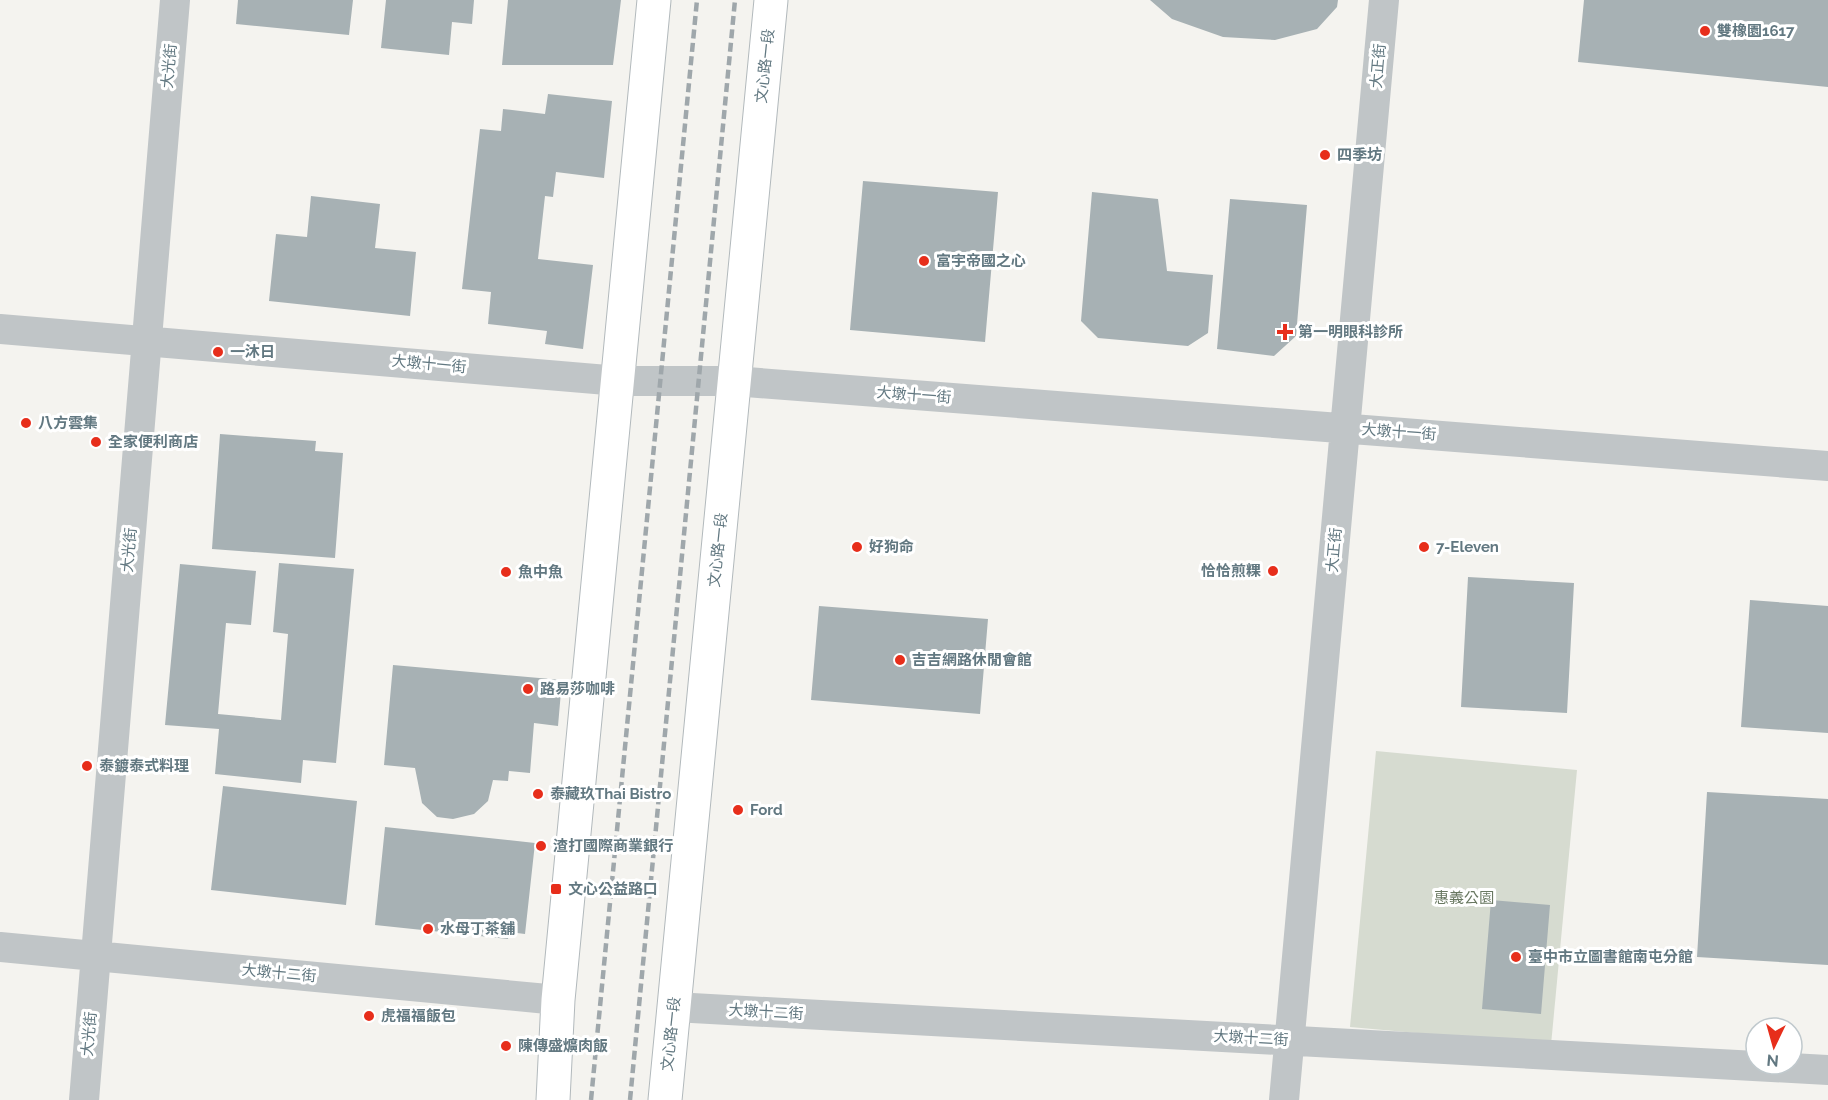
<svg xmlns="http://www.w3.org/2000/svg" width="1828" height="1100" font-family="Raleway,'Noto Sans TC',sans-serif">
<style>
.green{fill:#d6dbd0}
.building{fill:#a7b1b4}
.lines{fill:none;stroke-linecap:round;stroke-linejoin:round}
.secondary-casing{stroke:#b2b9bc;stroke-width:35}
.minor{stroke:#c0c5c7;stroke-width:30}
.secondary{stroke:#fff;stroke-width:33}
.rail{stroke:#9fa7ab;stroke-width:4.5;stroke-dasharray:9 4.5;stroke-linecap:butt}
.poi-dot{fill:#e72e1b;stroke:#fff;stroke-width:2}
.labels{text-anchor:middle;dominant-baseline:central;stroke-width:6;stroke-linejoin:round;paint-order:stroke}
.poi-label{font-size:15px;font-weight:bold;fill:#627881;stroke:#fff;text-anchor:start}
.street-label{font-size:15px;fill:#627881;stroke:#fff}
.park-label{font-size:15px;fill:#697861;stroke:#fff}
</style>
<rect width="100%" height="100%" fill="#f4f3ef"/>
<!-- green -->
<path class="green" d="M1376 751 1577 770 1551 1045 1350 1027Z"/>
<!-- building -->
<path class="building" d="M238 0H353L349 35 236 24Z
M386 0H474L472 24 452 22 449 55 381 48Z
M508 0H621L613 65H502Z
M1150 0H1338L1337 7 1317 29 1275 40 1223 37 1172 19Z
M1584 0H1828V87L1578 62Z
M548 94 612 101 604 178 556 172 553 197 545 196 538 259 593 265 583 349 545 344 547 331 488 324 491 292 462 289 480 129 501 131 503 109 545 114Z
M863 181 998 192 985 342 850 330Z
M1092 192 1158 199 1167 271 1213 275 1208 333 1188 346 1098 338 1081 321Z
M311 196 380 204 375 248 416 252 410 316 269 301 276 234 307 237Z
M1230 199 1307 205 1296 336 1274 356 1217 349Z
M220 434 316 441 315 451 343 453 335 558 212 549Z
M279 563 354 569 336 763 303 760 301 783 215 774 219 729 165 725 180 564 256 571 251 625 226 623 218 714 281 720 288 634 273 632Z
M1468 577 1574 583 1567 713 1461 707Z
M1750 600 1828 606V733L1741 727Z
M819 606 988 619 980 714 811 700Z
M393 665 562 680 558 726 534 723 530 773 509 771 508 781 493 780 488 801 474 814 453 819 437 817 422 803 415 768 384 765Z
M223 786 357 801 346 905 211 890Z
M1707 792 1828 799V965L1697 957Z
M385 827 535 843 525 934 509 932 508 939 375 925Z
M1491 900 1550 905 1541 1014 1482 1009Z"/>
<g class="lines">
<!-- secondary casing -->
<g class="secondary-casing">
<path id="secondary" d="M553 1100 558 1000 654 0
M665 1100 771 0"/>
</g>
<!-- minor -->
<path class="minor" d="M0 329 619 381H734L1828 466
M0 947 558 1000
M674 1007 1828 1070
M84 1100 175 0
M1284 1100 1384 0"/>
<!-- secondary -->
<use href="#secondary" class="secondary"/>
<!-- rail -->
<path class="rail" d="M591 1100 697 0
M630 1100 735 0"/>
</g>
<!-- markers -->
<g class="poi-dot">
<circle cx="1705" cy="31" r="6"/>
<circle cx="1325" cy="155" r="6"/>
<circle cx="924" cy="261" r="6"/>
<path d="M1282 323h6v6h6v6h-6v6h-6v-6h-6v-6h6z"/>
<circle cx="218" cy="352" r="6"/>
<circle cx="26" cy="423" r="6"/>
<circle cx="96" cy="442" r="6"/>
<circle cx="857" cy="547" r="6"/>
<circle cx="1424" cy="547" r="6"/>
<circle cx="1273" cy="571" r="6"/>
<circle cx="506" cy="572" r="6"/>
<circle cx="900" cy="660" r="6"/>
<circle cx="528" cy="689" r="6"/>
<circle cx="87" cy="766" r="6"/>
<circle cx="538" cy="794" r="6"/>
<circle cx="738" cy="810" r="6"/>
<circle cx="541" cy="846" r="6"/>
<rect x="550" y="883" width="12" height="12" rx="3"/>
<circle cx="428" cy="929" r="6"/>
<circle cx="1516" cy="957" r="6"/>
<circle cx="369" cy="1016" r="6"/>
<circle cx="506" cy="1046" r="6"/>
</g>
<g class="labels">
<!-- poi labels -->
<g class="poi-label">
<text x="1717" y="31">雙橡園1617</text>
<text x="1337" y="155">四季坊</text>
<text x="936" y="261">富宇帝國之心</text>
<text x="1298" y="332">第一明眼科診所</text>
<text x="230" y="352">一沐日</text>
<text x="38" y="423">八方雲集</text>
<text x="108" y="442">全家便利商店</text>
<text x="869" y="547">好狗命</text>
<text x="1436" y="547">7-Eleven</text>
<text x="1261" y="571" text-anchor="end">恰恰煎粿</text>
<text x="518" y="572">魚中魚</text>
<text x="912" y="660">吉吉網路休閒會館</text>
<text x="540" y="689">路易莎咖啡</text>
<text x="99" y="766">泰鍍泰式料理</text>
<text x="550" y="794">泰藏玖Thai Bistro</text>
<text x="750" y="810">Ford</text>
<text x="553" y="846">渣打國際商業銀行</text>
<text x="568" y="889">文心公益路口</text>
<text x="440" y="929">水母丁茶舖</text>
<text x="1528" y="957">臺中市立圖書館南屯分館</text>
<text x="381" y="1016">虎福福飯包</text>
<text x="518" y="1046">陳傳盛爌肉飯</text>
</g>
<!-- street labels -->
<g class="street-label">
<text transform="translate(169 66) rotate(-85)">大光街</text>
<text transform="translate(765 66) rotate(-84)">文心路一段</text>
<text transform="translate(1378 66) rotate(-85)">大正街</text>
<text transform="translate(429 364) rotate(5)">大墩十一街</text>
<text transform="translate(914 395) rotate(4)">大墩十一街</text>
<text transform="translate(1399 432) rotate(4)">大墩十一街</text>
<text transform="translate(129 550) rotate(-85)">大光街</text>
<text transform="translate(718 550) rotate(-84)">文心路一段</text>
<text transform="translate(1334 550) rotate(-85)">大正街</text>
<text transform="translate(279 973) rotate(5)">大墩十二街</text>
<text transform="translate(766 1012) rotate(3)">大墩十二街</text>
<text transform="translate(89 1034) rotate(-85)">大光街</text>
<text transform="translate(671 1034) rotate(-84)">文心路一段</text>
<text transform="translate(1251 1038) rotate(3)">大墩十二街</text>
</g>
<!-- park labels -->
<g class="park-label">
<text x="1464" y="898">惠義公園</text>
</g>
</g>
<!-- north arrow -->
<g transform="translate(1774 1046) rotate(185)"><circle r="28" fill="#ffffff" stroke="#c0c9cd" stroke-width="1.5"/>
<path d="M0-4.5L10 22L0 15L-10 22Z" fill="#e72e1b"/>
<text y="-9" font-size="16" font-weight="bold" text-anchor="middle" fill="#627881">N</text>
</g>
</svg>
